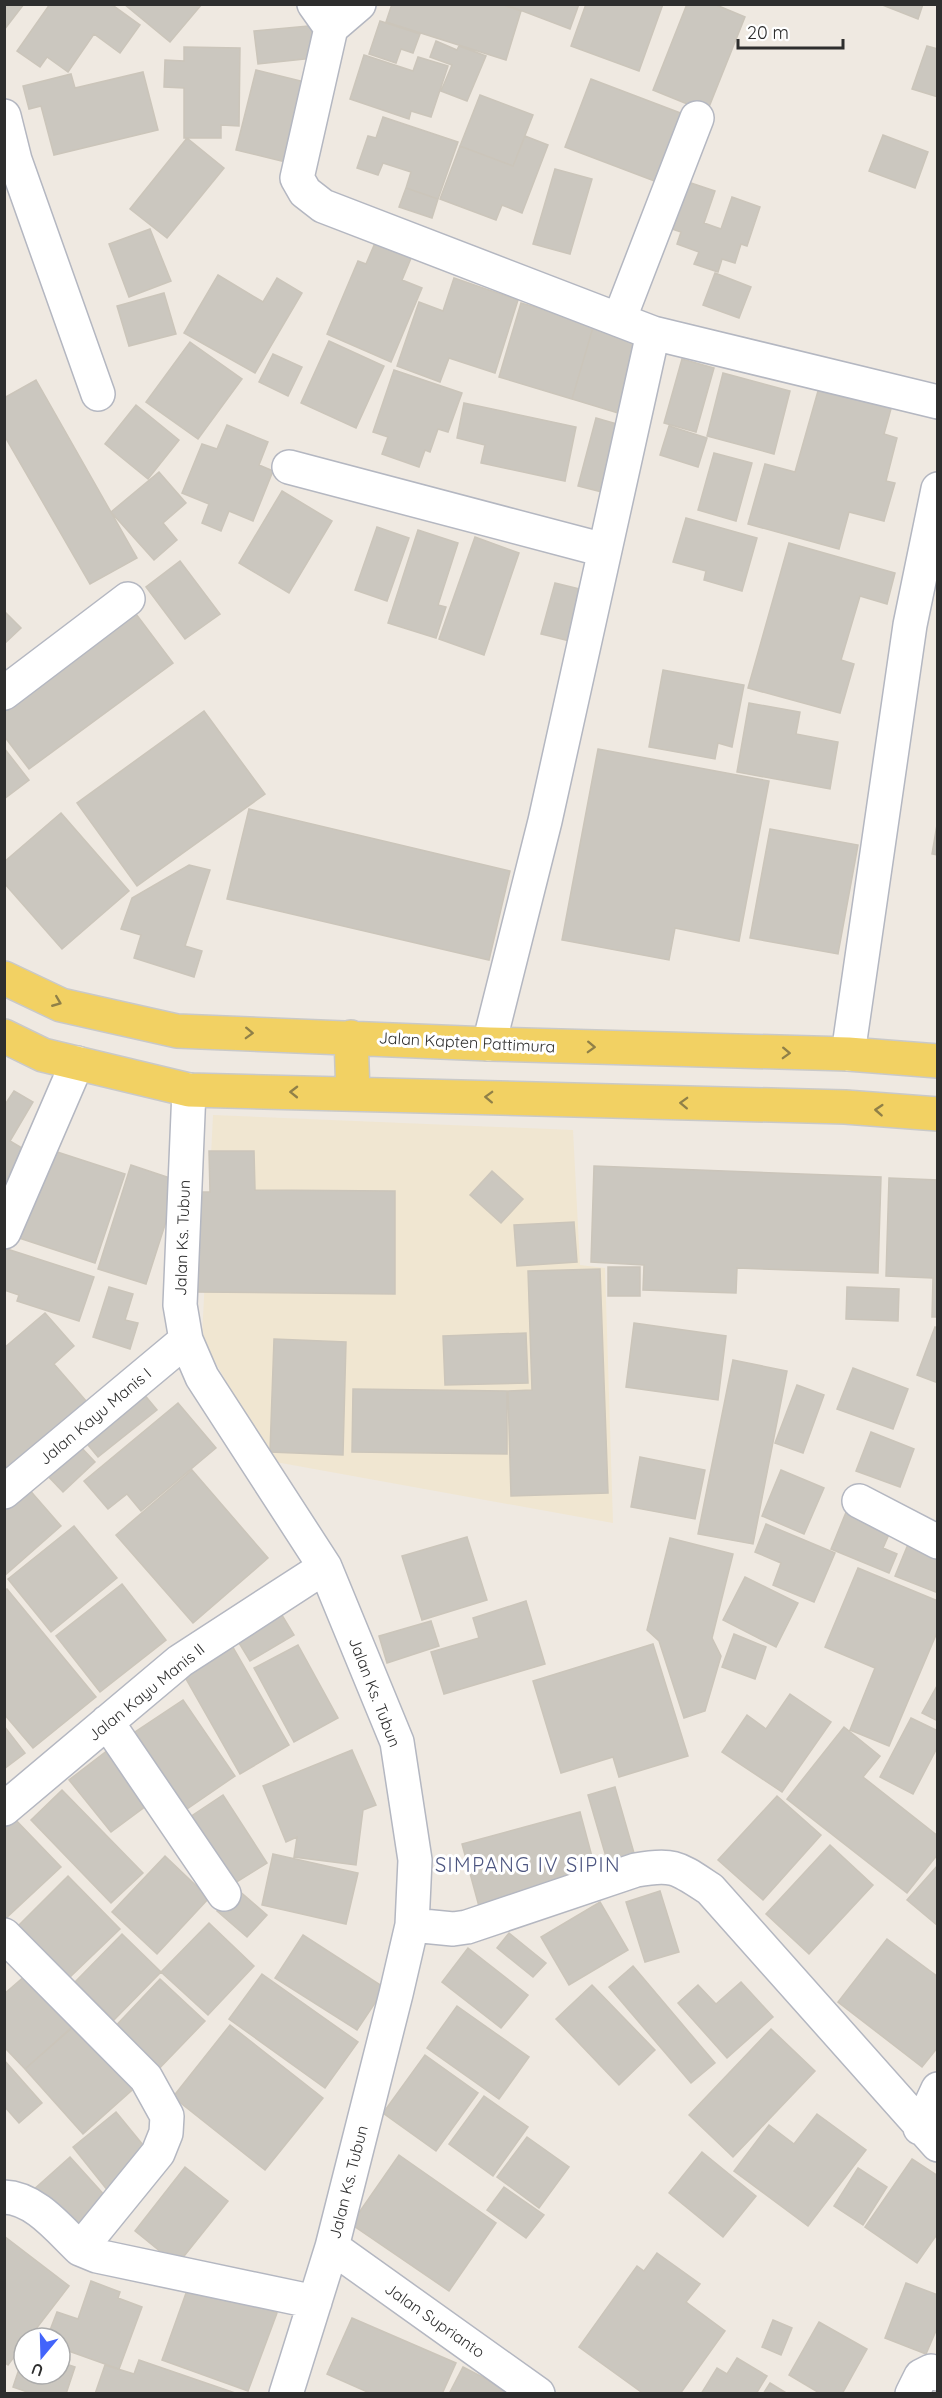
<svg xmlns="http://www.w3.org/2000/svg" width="942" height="2398" font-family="Quicksand,sans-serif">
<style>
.education{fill:#f0e6d1}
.building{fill:#cbc7bf;stroke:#cbc5ba;stroke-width:1.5}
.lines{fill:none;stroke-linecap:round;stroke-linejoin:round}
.minor-casing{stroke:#b4b7c1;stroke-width:36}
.major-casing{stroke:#c9c9c9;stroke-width:36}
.minor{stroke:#fff;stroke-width:33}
.major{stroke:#f2d163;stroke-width:33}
.oneway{stroke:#908048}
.labels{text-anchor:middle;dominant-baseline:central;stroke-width:6;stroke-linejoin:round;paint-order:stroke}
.street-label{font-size:16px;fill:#2e2e2e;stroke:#fff}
.quarter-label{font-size:20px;letter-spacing:1.5px;fill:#4d5680;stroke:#fff}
</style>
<rect width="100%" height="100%" fill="#efe9e1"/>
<!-- education -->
<path class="education" d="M213 1115 573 1130 580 1265 605 1268 613 1523 270 1461 202 1338Z"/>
<!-- building -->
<path class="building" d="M4 4H24L4 30Z
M50 4H111L140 25 120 53 94 34 68 72 47 57 40 67 17 51Z
M124 4H202L170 42Z
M392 4H501L521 11 506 60 386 22Z
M504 4H579L570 29Z
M586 4H663L639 71 571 46Z
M687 4H714L745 17 707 112 653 90Z
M880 4H923L918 19Z
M380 21 420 34 413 53 401 49 396 63 369 54Z
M319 25 323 57 258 64 254 31Z
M436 41 457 50 459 46 486 56 467 101 441 91 452 65 430 57Z
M927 46 938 49V97L912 89Z
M184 47 240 48 239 126 221 125V138H184V88L164 87 165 60 184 61Z
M364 55 413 71 418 57 448 66 431 117 411 111 409 119 350 99Z
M256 70 313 84 294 164 236 150Z
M143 72 158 130 54 155 41 106 29 109 23 86 71 74 75 88Z
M591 79 691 117 665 185 565 147Z
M480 95 533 115 513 166 460 146Z
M383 117 458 142 438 199 406 188 411 172 383 163 378 175 357 168 368 136 376 138Z
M883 135 928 152 915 188 869 171Z
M525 136 548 145 522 213 502 205 496 220 440 199 460 146 513 166Z
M187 138 224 168 167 238 130 209Z
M555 169 592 179 570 254 533 244Z
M682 180 715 191 704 223 721 229 732 197 760 207 747 246 741 244 735 263 722 259 718 272 694 264 699 252 677 244 681 232 666 227Z
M406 188 438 199 432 218 399 207Z
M150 229 171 281 129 297 109 244Z
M378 236 414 251 402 280 422 288 391 362 327 334 358 261 366 264Z
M715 273 751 287 739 318 703 305Z
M218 275 263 302 277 278 302 293 255 373 184 333Z
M454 278 518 300 495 373 449 358 440 382 397 366 419 302 443 311Z
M164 293 176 334 129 346 117 306Z
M521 303 594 324 572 399 499 377Z
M594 324 639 338 628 416 572 399Z
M329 341 384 366 356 428 301 403Z
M190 342 242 379 198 439 146 402Z
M273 354 302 367 288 396 259 382Z
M682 359 714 368 696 432 664 423Z
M394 370 462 393 448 432 438 429 430 452 425 450 419 467 382 454 388 437 373 432Z
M723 373 790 391 774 454 707 436Z
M822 377 894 398 884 434 897 438 886 481 895 483 884 521 849 512 839 549 748 524 765 464 795 472Z
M36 380 137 558 90 584 4 435V398Z
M464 403 576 427 565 481 481 463 485 445 457 438Z
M136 405 179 440 148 479 105 444Z
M596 418 624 426 606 493 578 486Z
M227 425 268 442 259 465 273 471 253 521 229 511 221 531 202 523 209 504 182 493 202 444 217 449Z
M669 426 707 438 698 467 660 455Z
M714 453 752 463 736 521 698 510Z
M159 472 186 503 163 523 177 540 154 560 111 512Z
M282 491 332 521 289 593 239 563Z
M686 518 757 538 742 591 704 580 706 571 673 562Z
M377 527 409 538 387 601 355 590Z
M418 530 458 543 438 605 446 607 436 638 388 623Z
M475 537 519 553 484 655 439 639Z
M789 543 895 573 887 604 860 596 841 660 854 664 840 713 748 688Z
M180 561 220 614 185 639 146 587Z
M555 583 588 591 574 642 541 634Z
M133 610 173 663 29 769 4 736V704Z
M4 611 21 628 4 644Z
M663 670 744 685 732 747 718 743 715 759 649 747Z
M749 703 800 712 796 734 838 742 830 789 737 772Z
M204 711 265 794 137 886 77 803Z
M4 748 29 780 4 799Z
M598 749 769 781 739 941 675 928 669 960 562 940Z
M249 809 510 871 489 960 227 899Z
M61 813 129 891 62 949 4 883V862Z
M938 819V855L932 854Z
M770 829 858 845 838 954 750 938Z
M189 865 210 870 185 946 202 951 194 977 134 958 141 935 121 929 132 898Z
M14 1091 33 1102 10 1141 37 1157 4 1211V1106Z
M48 1149 125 1174 95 1263 19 1238Z
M209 1151H254L255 1190 395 1191V1294L197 1292V1192H210Z
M131 1165 179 1181 146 1284 98 1269Z
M594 1166 881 1177 878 1273 737 1268 736 1293 643 1290 644 1265 591 1262Z
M492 1171 523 1199 501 1223 470 1195Z
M889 1178 938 1180V1317H932L933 1278 886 1276Z
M574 1222 577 1262 517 1266 514 1225Z
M4 1248 94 1277 79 1321 17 1301 19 1295 4 1290Z
M608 1267H640V1296H608Z
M600 1269 608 1493 511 1496 508 1391 532 1390 528 1271Z
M109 1287 133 1294 125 1320 138 1323 130 1349 93 1337Z
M847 1287 899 1289 898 1321 846 1319Z
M45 1313 74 1346 54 1364 93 1409 16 1476 4 1464V1348Z
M634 1323 726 1336 718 1400 626 1387Z
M935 1327 938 1328V1383L917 1375Z
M526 1333 528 1383 445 1385 443 1336Z
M274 1339 346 1342 343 1455 270 1452Z
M733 1360 787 1371 753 1544 698 1534Z
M853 1368 908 1389 893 1429 837 1409Z
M797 1385 824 1395 803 1453 775 1443Z
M138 1387 157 1410 98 1457 79 1434Z
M353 1389 507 1391V1454L352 1452Z
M178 1403 216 1448 141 1511 127 1494 108 1509 84 1481Z
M871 1432 914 1449 900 1487 856 1471Z
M78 1444 95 1462 63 1492 45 1473Z
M640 1457 705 1470 695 1519 631 1507Z
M192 1470 268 1558 193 1623 116 1535Z
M781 1470 824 1488 804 1534 762 1516Z
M27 1487 61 1526 4 1576V1507Z
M849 1505 894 1523 883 1548 897 1554 889 1573 831 1549Z
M766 1524 835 1553 814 1602 773 1585 781 1563 755 1552Z
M74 1526 117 1578 51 1632 8 1579Z
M467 1537 487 1600 422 1620 402 1556Z
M911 1537 938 1548V1593L895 1576Z
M670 1538 733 1554 712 1638 721 1656 705 1711 684 1718 659 1641 647 1630Z
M858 1568 938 1601V1630L889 1746 850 1730 875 1668 825 1647Z
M745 1577 798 1603 776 1647 723 1620Z
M122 1584 166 1640 100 1692 56 1636Z
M7 1589 96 1697 33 1748 4 1714V1591Z
M526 1601 545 1664 444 1694 431 1652 479 1638 473 1618Z
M277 1607 294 1635 250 1661 233 1633Z
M431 1621 439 1646 387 1663 379 1636Z
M734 1634 766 1647 755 1679 722 1667Z
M230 1642 289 1745 240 1774 181 1670Z
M653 1644 688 1756 619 1777 613 1757 561 1773 533 1681Z
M298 1645 338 1718 294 1742 254 1668Z
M938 1684V1721L922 1713Z
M790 1694 831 1722 782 1792 722 1752 747 1715 766 1729Z
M183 1700 235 1776 187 1809 177 1794 165 1802 145 1773 157 1765 135 1732Z
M911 1718 938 1731V1746L913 1794 880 1777Z
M4 1726 25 1753 4 1769Z
M844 1727 880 1756 863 1777 938 1836V1854L907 1893 787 1799Z
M108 1750 150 1803 111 1832 69 1780Z
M352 1750 376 1805 363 1810 356 1865 294 1857 297 1837 286 1842 263 1786Z
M615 1787 636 1860 609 1867 588 1795Z
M62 1790 143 1873 111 1903 31 1820Z
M223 1795 267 1863 227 1888 184 1821Z
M777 1796 821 1835 763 1900 718 1860Z
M580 1812 598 1879 480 1910 462 1844Z
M11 1815 61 1867 4 1920V1821Z
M830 1845 873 1885 809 1954 766 1914Z
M273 1854 358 1873 346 1924 262 1905Z
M165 1856 209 1898 157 1954 112 1912Z
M938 1865V1926L907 1900Z
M68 1876 120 1929 68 1979 17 1927Z
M237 1889 267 1915 247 1937 217 1911Z
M660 1891 679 1952 645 1962 626 1902Z
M600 1902 628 1950 569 1985 541 1937Z
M209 1923 254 1966 208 2015 161 1972Z
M509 1933 546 1963 533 1977 497 1948Z
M122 1934 161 1972 114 2020 75 1982Z
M303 1935 385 1988 357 2030 275 1978Z
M887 1939 938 1977V2047L922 2067 838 2002Z
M468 1948 528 1995 501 2028 442 1982Z
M633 1966 715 2063 691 2083 609 1987Z
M262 1974 358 2042 325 2088 229 2019Z
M26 1975 73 2027 25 2069 4 2047V1994Z
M160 1979 205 2021 153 2075 109 2033Z
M741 1982 773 2017 727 2058 678 2003 698 1985 716 2004Z
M592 1985 655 2050 619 2085 556 2019Z
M457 2006 529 2057 499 2099 427 2048Z
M81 2019 139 2084 83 2134 25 2069Z
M230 2025 323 2098 265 2170 173 2097Z
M771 2029 815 2071 733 2157 689 2115Z
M425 2055 478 2093 436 2151 383 2113Z
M4 2060 42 2103 19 2123 4 2106Z
M484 2096 528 2127 493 2176 449 2144Z
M116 2112 152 2156 108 2191 73 2147Z
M817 2114 866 2150 808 2226 734 2171 769 2125 794 2144Z
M527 2137 569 2167 539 2208 497 2177Z
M702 2152 756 2196 723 2237 669 2193Z
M399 2155 496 2223 449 2291 351 2224Z
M70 2157 107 2198 70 2232 32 2191Z
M912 2159 938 2176V2233L917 2263 865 2227Z
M185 2167 228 2201 177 2265 135 2231Z
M858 2168 887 2187 863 2225 834 2206Z
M504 2187 544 2215 526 2238 487 2210Z
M4 2236 69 2286 29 2338H24V2344L8 2365 4 2362Z
M657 2253 700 2284 686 2302 725 2331 680 2394H644L579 2347 637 2266 644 2271Z
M91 2281 120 2292 118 2298 142 2307 119 2369 60 2348V2338H47L57 2312 78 2319Z
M190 2282 277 2313 248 2391 162 2360Z
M906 2283 938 2295V2326L926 2354 885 2338Z
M352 2318 456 2363 442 2394H372L327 2374Z
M773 2320 792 2328 781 2355 762 2347Z
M819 2322 867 2349 842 2394H821L789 2375Z
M24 2354V2374H60V2362L75 2367 66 2394H33L13 2387Z
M737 2358 767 2376 756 2394H701L717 2368 727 2374Z
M139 2360 238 2394H95L105 2365 134 2374Z
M463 2367 515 2394H449Z
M770 2383 788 2394H763Z"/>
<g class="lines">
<!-- minor casing -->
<g class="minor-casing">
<path id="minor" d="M314 4 331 28 297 178 305 192 323 206 653 333 938 402
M331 28 359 4
M4 116 15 160 98 394
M619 320 697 118
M289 467 604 550
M4 693 128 599
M489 1044 545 821 653 333
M848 1054 910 625 938 489
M189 1090 180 1305 186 1340 202 1377 325 1567 397 1742 415 1860 412 1925 396 1994 332 2247 286 2394
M4 1232 77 1063
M4 1492 186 1340
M859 1501 938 1542
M107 1722 224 1894
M4 1809 180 1661 325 1567
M412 1925 453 1929 467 1927 636 1870C674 1863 678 1868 710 1889L938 2145
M4 1935 146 2078 167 2116 166 2133 158 2153 80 2249 97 2256 315 2302
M920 2128 938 2089
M4 2197C35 2198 59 2229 80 2249
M332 2247 538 2394
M912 2394 921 2376 931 2371 938 2374"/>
</g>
<!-- major casing -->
<g class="major-casing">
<path id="major" d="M4 978 61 1005 177 1031 489 1044 848 1054 938 1061
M4 1036 43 1055 189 1090 845 1107 938 1114
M351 1037 353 1094"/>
</g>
<!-- minor -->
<use href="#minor" class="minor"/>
<!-- major -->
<use href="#major" class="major"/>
</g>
<!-- one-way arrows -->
<defs><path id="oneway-chevron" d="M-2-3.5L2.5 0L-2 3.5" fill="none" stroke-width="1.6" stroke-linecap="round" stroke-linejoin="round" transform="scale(1.5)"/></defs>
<g class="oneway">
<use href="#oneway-chevron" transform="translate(57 1002) rotate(22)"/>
<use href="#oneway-chevron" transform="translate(249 1033) rotate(2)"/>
<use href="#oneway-chevron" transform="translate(591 1047) rotate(2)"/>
<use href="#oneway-chevron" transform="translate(786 1053) rotate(2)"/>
<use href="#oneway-chevron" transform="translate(294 1092) rotate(-179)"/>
<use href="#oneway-chevron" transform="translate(489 1097) rotate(-178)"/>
<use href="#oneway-chevron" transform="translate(684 1103) rotate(-178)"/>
<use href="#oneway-chevron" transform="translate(879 1110) rotate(-176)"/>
</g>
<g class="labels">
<!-- street labels -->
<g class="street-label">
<text transform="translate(467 1042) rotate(3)">Jalan Kapten Pattimura</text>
<text transform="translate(182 1238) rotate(-88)">Jalan Ks. Tubun</text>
<text transform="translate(95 1416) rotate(-40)">Jalan Kayu Manis I</text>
<text transform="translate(146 1692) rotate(-39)">Jalan Kayu Manis II</text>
<text transform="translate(375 1692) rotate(69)">Jalan Ks. Tubun</text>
<text transform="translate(348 2182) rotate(-76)">Jalan Ks. Tubun</text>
<text transform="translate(435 2320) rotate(35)">Jalan Suprianto</text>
</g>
<!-- quarter labels -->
<g class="quarter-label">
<text x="528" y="1864">SIMPANG IV SIPIN</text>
</g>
</g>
<!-- border -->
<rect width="942" height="2398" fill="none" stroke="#2e2e2e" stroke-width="12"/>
<!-- north arrow -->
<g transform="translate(42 2356) rotate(199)"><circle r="28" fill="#ffffff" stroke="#ababab" stroke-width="1.5"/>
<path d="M0-4.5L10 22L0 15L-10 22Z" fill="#4264fb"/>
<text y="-9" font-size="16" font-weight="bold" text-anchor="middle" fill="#2e2e2e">U</text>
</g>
<!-- scale -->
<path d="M738 39v9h105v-9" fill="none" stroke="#2e2e2e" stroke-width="3"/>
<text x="747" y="39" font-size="18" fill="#2e2e2e" stroke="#ffffff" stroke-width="4.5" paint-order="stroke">20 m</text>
</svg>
